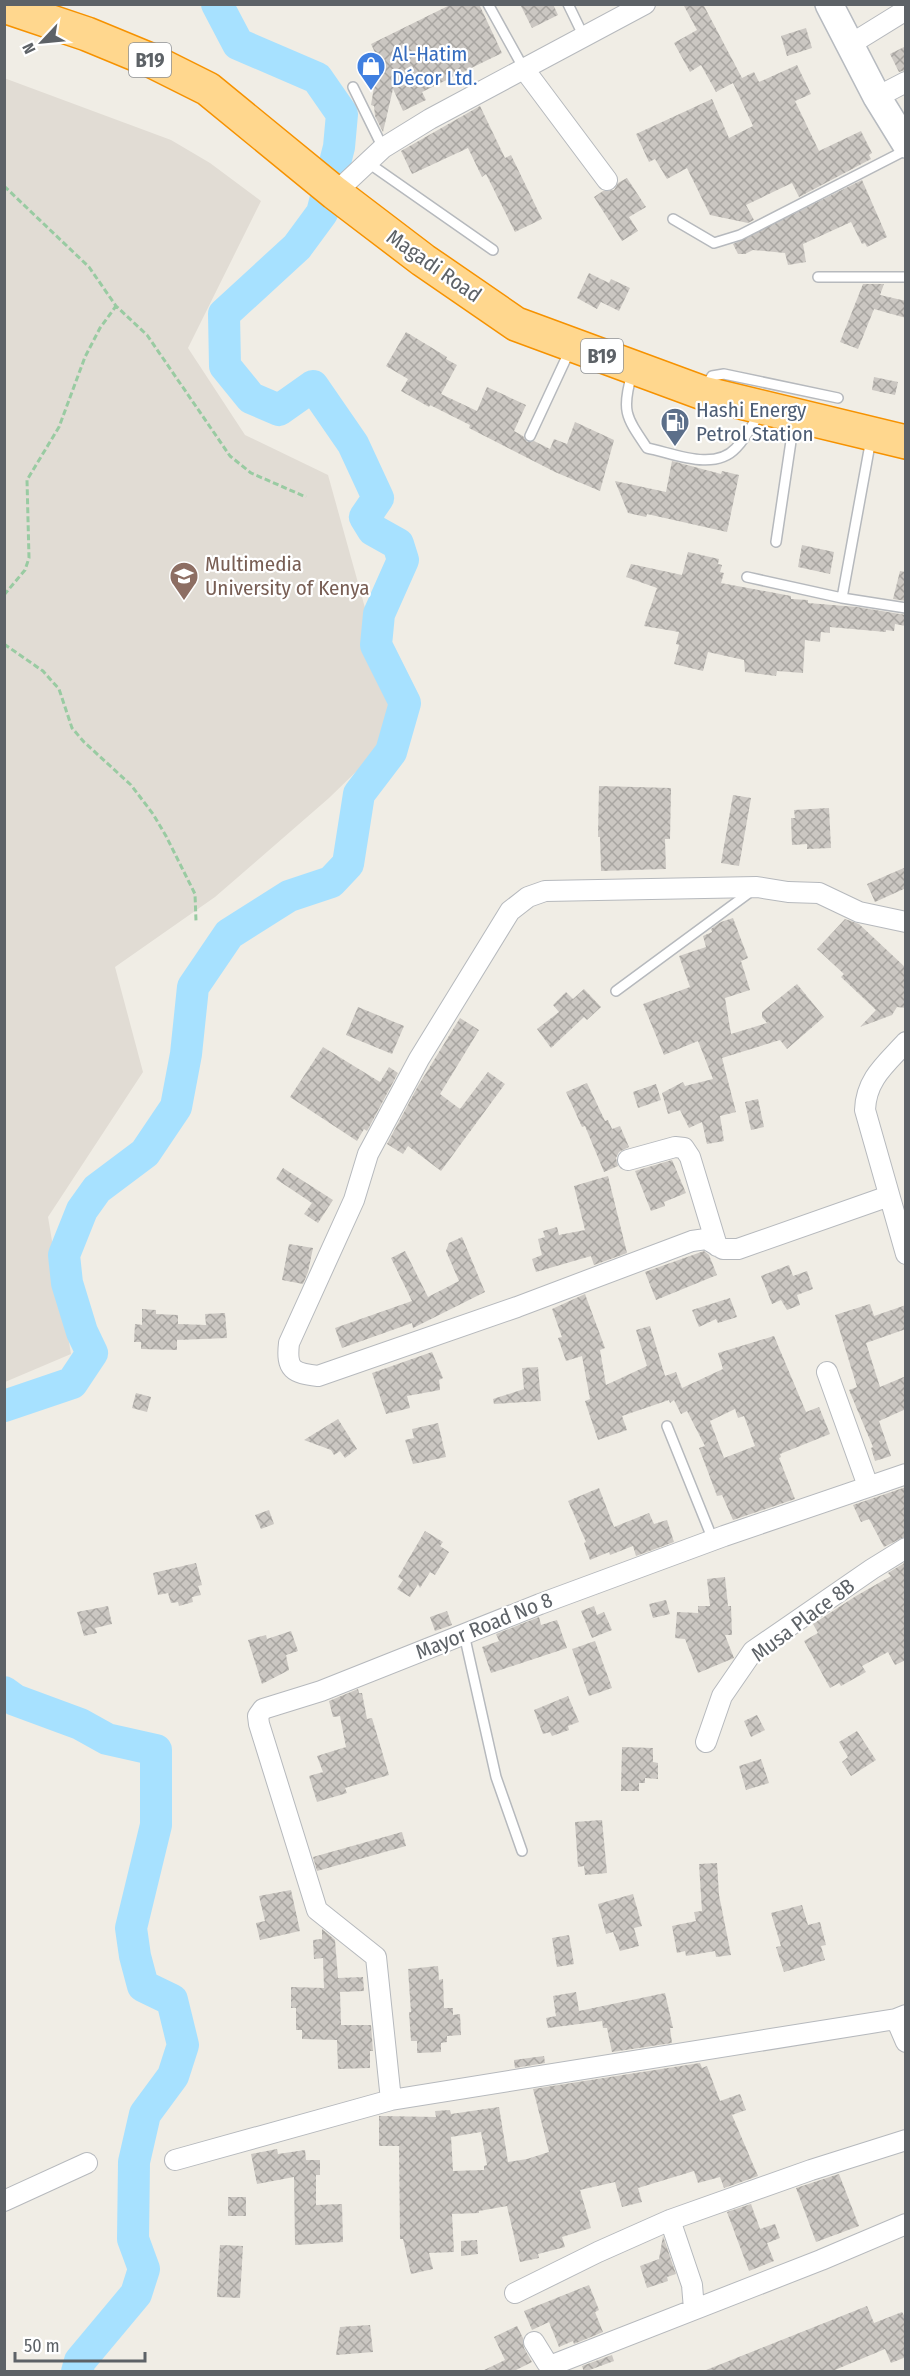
<svg xmlns="http://www.w3.org/2000/svg" width="910" height="2376" font-family="'Fira Sans Condensed',sans-serif">
<style>
.education{fill:#e1dcd4}
.lines{fill:none;stroke-linecap:round;stroke-linejoin:round}
.river{stroke:#a7e1ff;stroke-width:32}
.building{fill:url(#building-cross-hatch);fill-rule:evenodd}
.lane-casing{stroke:#b6b9bd;stroke-width:12}
.street-casing{stroke:#b6b9bd;stroke-width:22}
.secondary-casing{stroke:#b7bbc0;stroke-width:30}
.highway-casing{stroke:#f69200;stroke-width:36}
.path{stroke:#99cba2;stroke-width:3;stroke-dasharray:6 3;stroke-linecap:butt}
.lane{stroke:#fff;stroke-width:9}
.street{stroke:#fff;stroke-width:20}
.secondary{stroke:#fff;stroke-width:27}
.highway{stroke:#ffd78e;stroke-width:33}
.labels{text-anchor:middle;dominant-baseline:central;stroke-width:4.5;stroke-linejoin:round;paint-order:stroke}
.shield{fill:#fff;stroke:#8e9195;stroke-width:1.5}
.shield-label{font-size:20px;font-weight:bold;fill:#5d6267}
.shop-label{font-size:21px;fill:#366cbe;stroke:#fff;text-anchor:start}
.street-label{font-size:21px;fill:#5d6267;stroke:#fff}
.service-label{font-size:21px;fill:#4e5e75;stroke:#fff;text-anchor:start}
.education-label{font-size:21px;fill:#785e54;stroke:#fff;text-anchor:start}
</style>
<defs>
<pattern id="building-cross-hatch" width="8" height="8" patternUnits="userSpaceOnUse" patternTransform="scale(1.5)"><rect width="8" height="8" fill="#cbc7c2"/><path d="M0 0l8 8M0 8l8-8" fill="none" stroke="#a8a5a1"/></pattern>
</defs>
<rect width="100%" height="100%" fill="#f0ede5"/>
<!-- education -->
<path class="education" d="M4 78 171 140 210 163 261 201 188 348 245 435 328 475 399 730 329 798 215 897 115 967 143 1072 48 1217 71 1354 5 1382Z"/>
<g class="lines">
<!-- river -->
<path class="river" d="M4 1406 72 1383 92 1353 82 1332 67 1283 64 1255 82 1210 97 1189 145 1153 176 1107 186 1054 193 987 229 934 289 896 331 882 348 864 359 794 391 752 405 703 376 645 379 614 403 560 398 544 373 530 365 517 378 498 353 444 313 386 279 410 251 398 225 366 224 314 297 247 322 213 339 147 342 114 317 78 238 44 217 4
M4 1692 15 1700 80 1724 107 1739 156 1750V1825L131 1928 135 1956 143 1986 172 2000 183 2045 173 2076 145 2114 134 2162 133 2239 144 2269 136 2294 80 2361 77 2372"/>
</g>
<!-- building -->
<path class="building" d="M452 4H479L502 53 422 92 426 100 403 111 393 89 383 132 375 116 374 106 371 105 375 81 368 63 378 59 371 44Z
M520 4H553L558 15 532 28Z
M683 4H703L742 78 754 72 759 82 797 65 811 94 795 101 819 151 861 131 872 153 869 155 871 159 799 197 792 183 746 205 754 220 748 223 710 215 687 168 667 179 655 159 649 162 636 134 712 99 729 138 753 126 733 83 716 92 701 65 690 72 674 43 697 30Z
M806 28 812 48 787 56 781 36Z
M906 46V70L899 72 890 54Z
M480 106 505 158 511 155 542 219 515 232 486 174 482 177 468 148 412 174 401 151Z
M627 178 646 207 629 217 638 231 622 241 594 197 603 191 614 190 618 183Z
M862 180 887 237 867 247 865 243 862 244 851 222 803 244 806 262 788 265 785 253 753 250 745 254H738L733 244Z
M589 273 609 283 611 279 630 288 619 311 601 302 597 309 577 298Z
M863 284H884L880 295 906 301V318L874 309 858 349 840 342Z
M406 332 447 357 446 359 457 365 441 394 477 411 487 387 526 405 514 431 523 436 527 442 534 441 550 449 554 439 567 444 575 422 614 440 600 491 555 472 469 428 470 425 430 405 429 407 401 391 408 379 386 366Z
M874 377 898 382 895 395 872 390Z
M672 461 721 474 722 471 739 475 727 532 647 514 646 517 628 513 615 481 666 492Z
M802 545 834 552 830 574 798 567Z
M688 552 719 559 718 564 722 565 720 572 724 573 721 583 791 596V599L808 600V603L857 607 906 615V626L895 624 894 631 886 630V632L830 627V633L821 632 820 642 805 640 803 673 777 671 776 676 745 672 744 660 708 652 703 671 674 664 679 645 676 644 679 632 644 626 657 588 626 577 631 564 682 575Z
M900 571 906 572V601L893 599Z
M599 786 671 788 670 839H665L666 869 601 871 600 837H598Z
M733 795 751 798 739 866 721 863Z
M829 808 831 848 807 849V844L792 845 791 818H795L794 810Z
M906 867V888L875 902 867 884Z
M733 918 748 958 741 961 750 990 725 998 731 1034 767 1023 762 1017V1012L797 984 824 1017 787 1049 780 1040 722 1058 736 1112 720 1116 724 1141 707 1144 702 1122 689 1128 680 1110 668 1114 662 1093 683 1082 685 1086 713 1079 698 1041 664 1055 643 1004 690 987 679 956 706 947 703 936 712 932 711 929 721 922Z
M845 919 859 924 906 968V1008L897 1007 892 1015 860 1027 876 1010 841 977 844 974 817 949Z
M584 989 601 1007 587 1020 584 1017 551 1048 537 1029 559 1012 553 1005 566 992 573 999Z
M358 1007 404 1026 392 1054 346 1035Z
M460 1018 479 1030 440 1094 460 1109 488 1072 505 1084 441 1171 408 1146 403 1154 387 1144 418 1086Z
M323 1047 380 1082 389 1067 398 1073 367 1131 364 1129 357 1141 290 1097Z
M587 1083 605 1121 608 1120 612 1129 620 1126 629 1147 619 1152 616 1158 618 1166 604 1172 585 1126 582 1127 566 1092Z
M656 1084 661 1100 638 1108 633 1092Z
M758 1099 764 1127 751 1130 745 1102Z
M672 1160 686 1193 664 1202 665 1206 651 1211 635 1171Z
M283 1168 333 1200 318 1223 304 1214 312 1203 276 1179Z
M608 1176 627 1253 594 1265 591 1256 536 1272 532 1259 542 1255 538 1239 545 1237 543 1231 557 1227 559 1235 585 1230 574 1186Z
M462 1237 485 1292 413 1328 412 1323 342 1348 335 1328 412 1301 391 1258 405 1251 428 1297 459 1281 446 1251 449 1243Z
M289 1244 313 1248 308 1272 303 1284 282 1280Z
M704 1251 709 1255 717 1275 656 1300 645 1272Z
M789 1265 793 1276 807 1271 813 1289 797 1295 800 1305 787 1310 781 1300 772 1304 761 1276Z
M585 1294 605 1348 600 1350 606 1385 647 1366 636 1330 650 1326 665 1376 676 1372 682 1388 723 1369 718 1353 774 1336 806 1412 819 1407 830 1434 780 1454 781 1457 779 1458 795 1499 733 1520 722 1495 717 1496 699 1448 705 1446 687 1411 681 1414 674 1400 670 1403 669 1400 622 1416 627 1430 598 1440 585 1401 590 1399 582 1356 566 1361 558 1338 562 1337 552 1309ZM735 1409 738 1418 744 1416 755 1446 724 1458 710 1421Z
M730 1298 737 1317 718 1323 716 1319 699 1327 692 1310Z
M870 1304 874 1316 906 1305V1329L866 1343 880 1387 906 1376V1409L879 1421 891 1456 875 1461 871 1448 873 1447 849 1390 857 1387 835 1315Z
M142 1309 156 1310V1314L178 1315V1324L206 1325 205 1314 225 1313 227 1338 177 1340V1350L141 1349V1342H134L135 1324 142 1325Z
M432 1352 443 1378 439 1380 440 1390 407 1396 410 1408 386 1414 372 1373Z
M538 1367 541 1401 494 1404 493 1399 524 1389 522 1368Z
M136 1393 151 1397 147 1412 132 1408Z
M338 1419 357 1449 345 1458 340 1451 334 1455 331 1450 304 1440Z
M438 1423 446 1457 413 1464 405 1440 414 1438 412 1429Z
M906 1487V1536L884 1547 869 1519 861 1522 853 1505Z
M599 1488 614 1527 649 1513 654 1524 667 1520 674 1542 636 1556 633 1546 610 1555 609 1552 590 1560 584 1543 586 1542 568 1501Z
M269 1510 274 1524 261 1529 255 1515Z
M425 1531 443 1542 440 1546 449 1552 435 1575 430 1572 420 1588 418 1584 410 1597 397 1589 403 1580 398 1577Z
M906 1562V1660L895 1665 888 1652 862 1666 866 1672 841 1686 839 1683 830 1688 804 1641 818 1633 813 1624 856 1596 891 1576 888 1573Z
M196 1563 202 1585 198 1586 201 1595 192 1597 193 1602 179 1606 178 1602 171 1603 168 1593 158 1595 153 1573Z
M725 1577 728 1606H731L732 1635H725L734 1658 698 1673 685 1639 675 1638 677 1612 698 1613V1606H710L707 1579Z
M666 1600 670 1614 653 1618 649 1604Z
M108 1606 112 1624 95 1628 97 1633 84 1636 77 1612Z
M594 1606 597 1615 604 1612 612 1630 592 1638 581 1611Z
M447 1611 452 1625 435 1631 430 1617Z
M539 1617 541 1625 557 1620 567 1648 491 1673 482 1647 499 1641 496 1634Z
M291 1631 298 1651 286 1655 289 1670 262 1684 248 1640 266 1635 267 1639Z
M595 1641 612 1688 589 1696 572 1649Z
M358 1689 359 1693H362L367 1719 372 1718 389 1775 345 1788 347 1793 317 1802 309 1776 323 1772 317 1756 346 1747 340 1716 333 1717 329 1701Z
M568 1696 579 1722 568 1726 569 1730 552 1736 550 1732 543 1734 534 1710Z
M757 1715 765 1730 751 1737 744 1721Z
M857 1731 876 1760 851 1776 842 1762 848 1757 839 1742Z
M622 1747 653 1748V1762L658 1763V1779L645 1778V1783H639V1791H621Z
M761 1759 769 1783 746 1790 739 1766Z
M602 1820 607 1873 585 1875 584 1866 578 1867 575 1822Z
M402 1832 406 1846 317 1871 313 1857Z
M717 1863 719 1895 731 1955 716 1957 715 1951 686 1956 685 1951 677 1953 672 1926 696 1921 694 1912 702 1911 699 1864Z
M291 1890 300 1931 260 1940 256 1923 265 1921 259 1896Z
M633 1894 642 1926 634 1928 639 1946 620 1951 613 1932 606 1934 598 1904Z
M802 1905 808 1925 820 1922 826 1945 821 1946 825 1960 784 1972 776 1947 781 1946 771 1913Z
M322 1929 335 1940 338 1978 363 1977 364 1991 340 1992 341 2025H371L373 2051H370V2068L338 2069 337 2040 302 2039V2030H296V2008H291V1987L324 1988 323 1958 314 1959 313 1940 322 1939Z
M569 1935 574 1964 557 1967 552 1938Z
M438 1966 439 1980 443 1979 444 2008H453V2015L460 2014 461 2035 447 2036V2042L441 2043V2052L417 2053V2041H411L409 2012H411L408 1969Z
M576 1992 579 2011 665 1993 673 2028H670L672 2043 612 2052 607 2028H603L602 2021 548 2028 546 2018 556 2016 553 1996Z
M544 2056 545 2063 515 2068 514 2060Z
M700 2063 702 2068 707 2066 720 2101 740 2094 746 2110 732 2115 758 2176 724 2188 720 2177 698 2183 694 2171 638 2188 642 2202 622 2207 615 2182 580 2190 591 2228 562 2237 565 2247 538 2254 539 2258 520 2262 507 2206 479 2211V2213L452 2214 454 2252 429 2253 433 2269 411 2274 403 2239H400L399 2146H379V2116L436 2117 435 2111 450 2110 451 2114 499 2107 508 2162 527 2159 549 2152 533 2089ZM481 2132 487 2165 484 2166V2170L453 2171 451 2137Z
M277 2149 278 2154 305 2150 306 2160H320V2175H316V2205L342 2204 343 2242 295 2245 294 2177 257 2184 251 2154Z
M839 2174 859 2226 816 2242 796 2188Z
M228 2197H246V2216H228Z
M751 2204 760 2229 775 2224 780 2238 767 2243 774 2261 749 2271 727 2212Z
M663 2236 676 2274 667 2277 668 2281 647 2288 640 2266 659 2259Z
M477 2240 478 2254 461 2256V2241Z
M220 2245 243 2246 240 2298 217 2297Z
M589 2285 599 2310 595 2312 603 2332 574 2344 573 2341 559 2347 549 2322 532 2330 524 2311Z
M867 2306 874 2323 902 2312 906 2319V2357L891 2363 885 2349 830 2372H701Z
M370 2325 373 2352 336 2355 340 2327Z
M517 2326 523 2338 524 2348 532 2362 512 2372H480L505 2360 494 2337Z
M612 2355 614 2361 584 2372 582 2366Z"/>
<g class="lines">
<!-- lane casing -->
<g class="lane-casing">
<path id="lane" d="M488 4 524 69
M568 4 584 37
M353 87 383 148
M367 162 493 250
M673 219 714 243 740 235 906 150
M818 277H906
M632 374C621 411 626 417 647 448 673 453 714 472 736 448 746 438 753 424 760 412
M705 388 712 376 724 374 838 398
M530 436 570 350
M776 542 794 421
M747 577 842 598 906 608
M842 598 871 439
M616 991 753 890
M667 1426 713 1540
M464 1634 496 1777 522 1851"/>
</g>
<!-- street casing -->
<g class="street-casing">
<path id="street" d="M851 44 906 10
M524 69 607 180
M877 97 906 82
M335 193 383 148 430 119 645 4
M906 1042C886 1064 866 1079 865 1110L906 1254
M628 1160 675 1147 684 1148 690 1157 717 1246
M889 1196 738 1249H723L706 1239 692 1241 517 1307 318 1376C293 1373 286 1370 289 1343L354 1200 368 1154 419 1059 510 911 528 897 545 891 757 887 788 892 819 893 859 912 906 922
M827 1372 868 1486
M706 1742 722 1696 753 1651 872 1569 906 1548
M896 2019 906 2042
M391 2100 376 1957 317 1910 259 1724 258 1716 263 1709 321 1691 540 1604 724 1536 906 1474
M175 2160 391 2100 896 2019 906 2015
M4 2201 87 2163
M670 2220 692 2285 694 2309
M515 2293 598 2252 670 2220 811 2170 906 2140
M534 2342 547 2363 555 2364 821 2260 906 2224"/>
</g>
<!-- secondary casing -->
<g class="secondary-casing">
<path id="secondary" d="M829 4 877 97 906 144"/>
</g>
<!-- highway casing -->
<g class="highway-casing">
<path id="highway" d="M4 6 87 34 150 60 208 89 335 193 423 260 516 324 703 393 906 442"/>
</g>
<!-- path -->
<path class="path" d="M4 186 89 267 116 306 147 335 230 456 251 473 306 497
M4 595 25 570 29 558 27 480 59 427 85 357 100 328 116 306
M4 644 43 671 59 689 72 728 84 742 131 785 153 814 166 836 195 894 196 921"/>
<!-- lane -->
<use href="#lane" class="lane"/>
<!-- street -->
<use href="#street" class="street"/>
<!-- secondary -->
<use href="#secondary" class="secondary"/>
<!-- highway -->
<use href="#highway" class="highway"/>
</g>
<!-- icons -->
<defs>
<g id="shop-pin" transform="scale(1.5)"><path d="M0 17L-7.5 6A9.5 9.5 0 1 1 7.5 6Z" fill="#3f7fe0" stroke="#fff"/><path d="M-5-2.5h2.3a2.7 3.5 0 0 1 5.4 0H5L5.5 6h-11ZM-1.5-2.5h3a1.5 2.3 0 0 0-3 0Z" fill="#fff"/></g>
<g id="fuel-pin" transform="scale(1.5)"><path d="M0 17L-7.5 6A9.5 9.5 0 1 1 7.5 6Z" fill="#5c6f8a" stroke="#fff"/><path d="M-5.5-6h7V0h2V4h1.3V-2.5L3-4.5l.8-.8L6-3V5H2.5V1h-1V6h-7ZM-4.2-4.7v3.2H.2V-4.7Z" fill="#fff"/></g>
<g id="university-pin" transform="scale(1.5)"><path d="M0 17L-7.5 6A9.5 9.5 0 1 1 7.5 6Z" fill="#8d6e63" stroke="#fff"/><path d="M0-5L7-2L0 1L-7-2ZM-4 1L0 2.5L4 1V4Q0 6-4 4Z" fill="#fff"/></g>
</defs>
<g fill-rule="evenodd">
<use href="#shop-pin" x="371" y="66"/>
<use href="#fuel-pin" x="675" y="422"/>
<use href="#university-pin" x="184" y="576"/>
</g>
<g class="labels">
<!-- shield labels -->
<g class="shield">
<rect x="129" y="43" width="42" height="34" rx="4.5"/>
<rect x="581" y="339" width="42" height="34" rx="4.5"/>
</g>
<g class="shield-label">
<text x="150" y="60">B19</text>
<text x="602" y="356">B19</text>
</g>
<!-- shop labels -->
<g class="shop-label">
<text x="392" y="54">Al-Hatim<tspan x="392" dy="24">Décor Ltd.</tspan></text>
</g>
<!-- street labels -->
<g class="street-label">
<text transform="translate(434 266) rotate(35)">Magadi Road</text>
<text transform="translate(803 1620) rotate(-37)">Musa Place 8B</text>
<text transform="translate(484 1626) rotate(-22)">Mayor Road No 8</text>
</g>
<!-- service labels -->
<g class="service-label">
<text x="696" y="410">Hashi Energy<tspan x="696" dy="24">Petrol Station</tspan></text>
</g>
<!-- education labels -->
<g class="education-label">
<text x="205" y="564">Multimedia<tspan x="205" dy="24">University of Kenya</tspan></text>
</g>
</g>
<!-- border -->
<rect width="910" height="2376" fill="none" stroke="#5d6267" stroke-width="12"/>
<!-- north arrow -->
<g transform="translate(42 42) rotate(244)" stroke="#ffffff" stroke-width="4.5" paint-order="stroke">
<path d="M0-4.5L10 22L0 15L-10 22Z" fill="#5d6267"/>
<text y="-9" font-size="16" font-weight="bold" text-anchor="middle" fill="#5d6267">N</text>
</g>
<!-- scale -->
<path d="M15 2352v9h130v-9" fill="none" stroke="#5d6267" stroke-width="3"/>
<text x="24" y="2352" font-size="18" fill="#5d6267" stroke="#ffffff" stroke-width="4.5" paint-order="stroke">50 m</text>
</svg>
